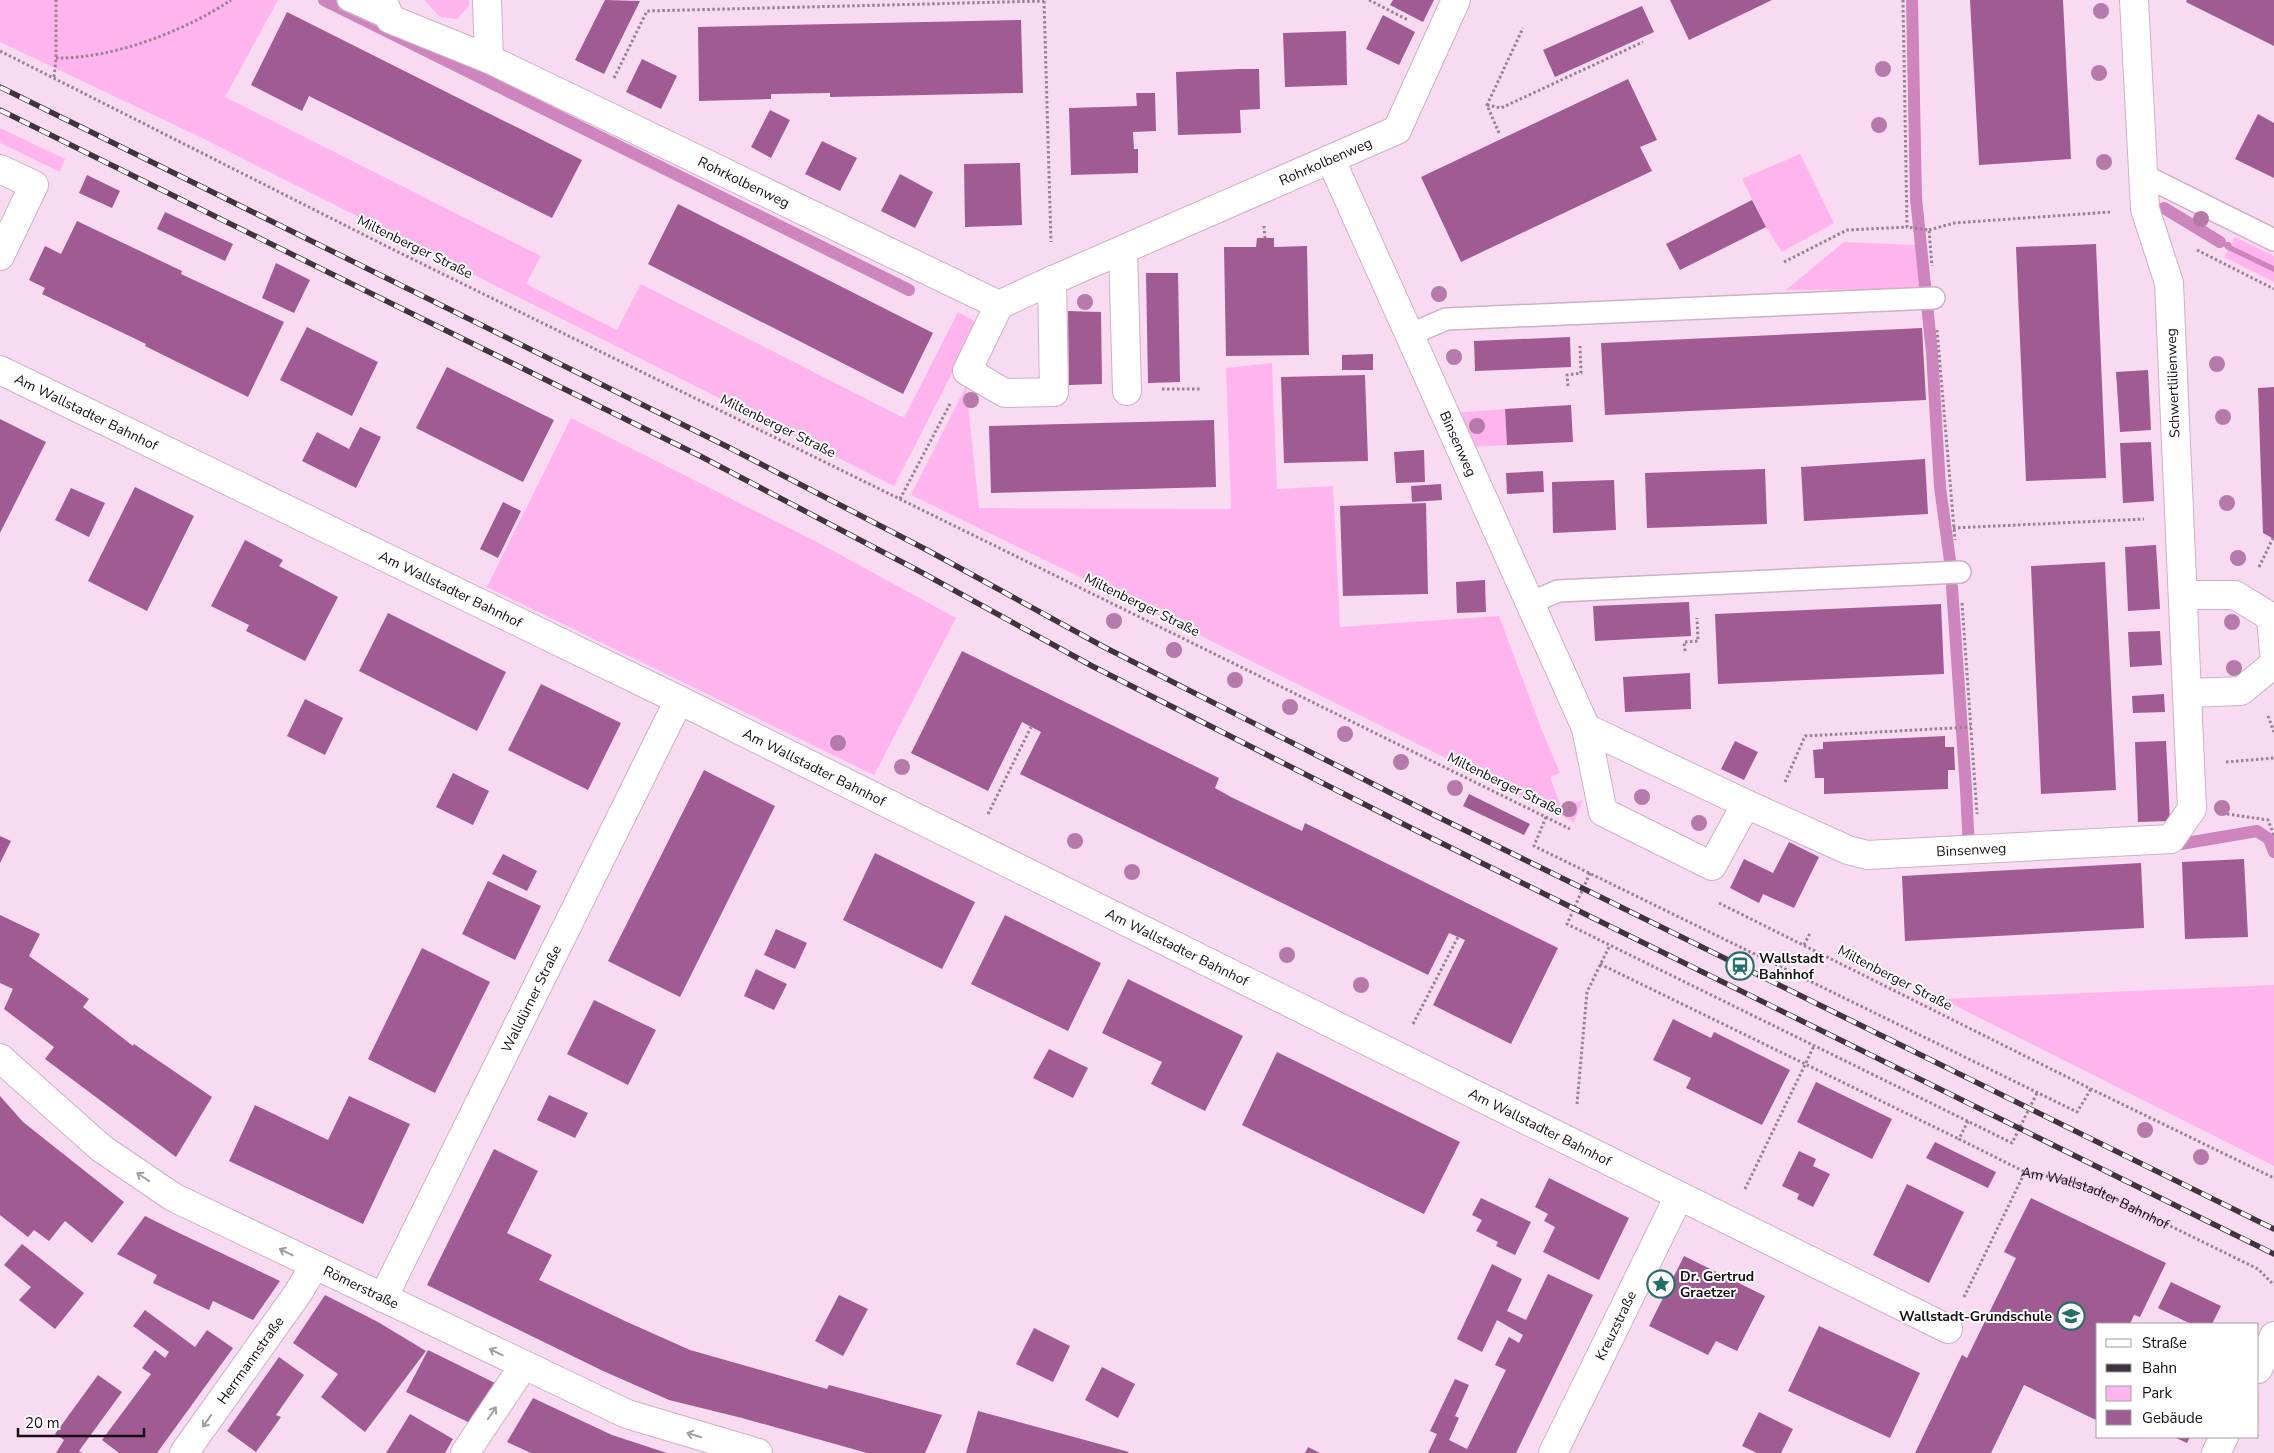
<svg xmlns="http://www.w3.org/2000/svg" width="2274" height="1453" font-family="'Nunito Sans',sans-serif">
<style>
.green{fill:#ffb4ee}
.water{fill:#ce85be}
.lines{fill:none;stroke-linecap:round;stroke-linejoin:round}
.stream{stroke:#ce85be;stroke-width:12}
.building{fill:#a05b92}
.lane-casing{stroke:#cdb0c6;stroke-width:24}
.street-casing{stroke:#cdb0c6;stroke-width:30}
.secondary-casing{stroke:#cdb0c6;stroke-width:30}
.path{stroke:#978292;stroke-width:3;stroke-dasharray:2.5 2.5;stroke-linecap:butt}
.lane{stroke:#fff;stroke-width:21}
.street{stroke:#fff;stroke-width:28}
.secondary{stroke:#fff;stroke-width:28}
.rail-casing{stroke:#41333e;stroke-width:5.5}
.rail{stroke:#fff;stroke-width:4;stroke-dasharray:11;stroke-linecap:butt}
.tree{fill:#b579aa}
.oneway{stroke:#a29ea1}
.labels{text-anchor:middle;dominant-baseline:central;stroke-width:4;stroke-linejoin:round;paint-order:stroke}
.street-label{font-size:14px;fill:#170d15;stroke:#fff}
.poi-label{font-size:14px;font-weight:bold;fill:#170d15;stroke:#fff;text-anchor:start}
</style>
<rect width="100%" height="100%" fill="#f9dbf1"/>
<!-- green -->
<path class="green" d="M0 0H278L225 97 541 256 526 284 617 330 641 284 904 418 958 312 978 323 894 486 202 138 0 42Z
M424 0H469V6L457 19 440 17Z
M0 128 65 159 60 172 0 143Z
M1800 154 1834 223 1782 252 1766 227 1742 179Z
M2235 237 2274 256V282L2224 257Z
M1844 242 1917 245 1920 289 1786 290Z
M1272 363 1277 489 1333 486 1340 627 1499 616 1541 728 1560 773 1550 777 1561 807 1583 800 1574 822 1201 636 911 495 966 386 979 508 1231 509 1226 368Z
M1505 409 1507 445 1470 447 1452 413Z
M571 418 815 541 956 618 874 775 487 587Z
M2274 985V1166L1942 999Z"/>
<!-- water -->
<path class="water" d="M2220 242H2230L2232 246 2274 266V272L2226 249Z"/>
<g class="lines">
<!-- stream -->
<path class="stream" d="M324 0 909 290
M1912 0 1916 198 1932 353 1940 487 1950 561
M2164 208 2220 242
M1952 587 1966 789 1969 849
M2169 846 2257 831 2269 839 2274 852"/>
</g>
<!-- building -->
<path class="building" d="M605 0 640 1 604 74 575 60Z
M1393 0H1434L1423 22 1390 5Z
M1670 0H1772L1689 40Z
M1970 0H2063L2071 159 1979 165Z
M2187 0H2274V46L2186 2Z
M1642 6 1654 32 1555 77 1543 50Z
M287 12 582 160 552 218 309 96 302 111 251 85Z
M1383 15 1415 32 1399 65 1366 49Z
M1021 20 1023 93 830 97V93L771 94V99L699 101 698 27Z
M1346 31 1347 85 1285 87 1283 33Z
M642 59 677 76 661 109 626 92Z
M1239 69H1259L1260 109 1240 110 1241 133 1178 135 1176 72Z
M1628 79 1657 140 1640 147 1652 171 1461 262 1421 177Z
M1136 93H1155L1156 131 1133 132 1134 149H1138V173L1071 175 1069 108 1137 106Z
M770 110 790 120 771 158 751 147Z
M2258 114 2274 123V178L2235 159Z
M822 141 857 158 840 191 805 174Z
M1020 163 1022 225 965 227 964 164Z
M900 174 933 192 915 228 881 211Z
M87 175 120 191 112 208 79 193Z
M1752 200 1766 227 1680 270 1666 244Z
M678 204 933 333 903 394 648 264Z
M165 212 233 244 225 261 157 229Z
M77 221 182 271 181 274 284 322 248 397 145 346 146 344 42 294 45 288 29 280 45 246 61 254Z
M1257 238H1274V247L1307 246 1309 355 1226 356 1224 247H1256Z
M2096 244 2106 478 2026 481 2016 247Z
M276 263 310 280 294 313 262 298Z
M1146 273H1178L1180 382 1148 383Z
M1068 311 1101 312 1102 384 1069 385Z
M307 327 378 362 352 416 280 380Z
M1922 328 1926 400 1605 415 1601 343Z
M1570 337 1571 367 1475 371 1474 341Z
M1373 354V370H1342V355Z
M447 367 554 420 523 482 416 428Z
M2148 370 2151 430 2120 432 2116 372Z
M1365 375 1368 461 1284 463 1281 377Z
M2274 387V539L2263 533 2258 388Z
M1571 405 1573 442 1507 445 1505 409Z
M0 419 46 442 0 533Z
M1214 420 1216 487 991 493 989 426Z
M360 427 381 437 356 488 302 461 317 432 349 449Z
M2151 442 2154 501 2123 503 2120 443Z
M1424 450 1425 482 1396 483 1394 452Z
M1925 459 1928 514 1804 521 1801 467Z
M1765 469 1767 524 1647 528 1645 473Z
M1543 471 1544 492 1507 494 1506 473Z
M1614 480 1616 530 1553 533 1552 482Z
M1441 484 1442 500 1412 502 1411 486Z
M135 487 194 516 147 611 88 581Z
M71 488 105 503 89 537 55 520Z
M503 502 521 511 498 558 480 549Z
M1426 503 1428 594 1343 596 1340 506Z
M245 540 283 560 279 566 338 597 305 661 246 631 249 625 211 606Z
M2156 545 2160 609 2128 611 2125 547Z
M2105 562 2116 790 2041 794 2031 566Z
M1485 580 1486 612 1457 613 1456 582Z
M1689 602 1691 636 1595 641 1593 606Z
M1941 604 1944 674 1718 684 1715 614Z
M388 613 506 672 477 731 359 671Z
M2160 631 2162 665 2130 667 2128 632Z
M962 651 1219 778 1215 788 1231 797 1302 831 1305 823 1558 948 1511 1044 1433 1005 1465 940 1449 933 1428 975 1199 862 1020 774 1041 732 1022 722 988 791 911 753Z
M1690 673 1691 709 1625 712 1623 677Z
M541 684 621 723 588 790 508 750Z
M2164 694 2165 712 2133 713 2132 696Z
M305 699 343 718 325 755 287 736Z
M1945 736V747H1954L1955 770H1948V789L1824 794V778H1815L1813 750 1823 749V742Z
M1735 741 1758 752 1744 780 1721 769Z
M2166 741 2170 821 2138 822 2135 742Z
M704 770 775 806 680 997 608 961Z
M453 773 489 791 473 825 436 807Z
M1469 794 1530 824 1524 835 1463 806Z
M0 836 11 841 0 863Z
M1789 842 1819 857 1794 908 1763 894 1759 903 1730 888 1744 859 1773 873Z
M875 853 975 902 942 969 843 920Z
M503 854 537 871 527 891 492 874Z
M2244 859 2248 937 2185 939 2182 862Z
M2141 863 2144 928 1905 941 1902 876Z
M488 881 541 906 515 960 462 934Z
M0 915 40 934 29 956 89 999 83 1007 133 1046 134 1044 212 1097 176 1157 45 1059 54 1047 4 1009 13 989 0 983Z
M1005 915 1101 963 1068 1031 971 984Z
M776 929 807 943 795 969 764 955Z
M422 948 490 982 435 1093 368 1059Z
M756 969 787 984 774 1010 744 996Z
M1128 979 1243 1036 1205 1111 1151 1084 1162 1062 1102 1033Z
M594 1000 656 1030 628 1085 567 1054Z
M1673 1019 1711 1038 1714 1032 1790 1070 1762 1125 1686 1088 1691 1078 1653 1060Z
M1049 1049 1088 1068 1073 1098 1033 1078Z
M1277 1052 1460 1142 1424 1214 1242 1125Z
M1816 1082 1892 1119 1872 1159 1797 1122Z
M549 1095 588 1113 575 1138 537 1120Z
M0 1096 23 1122 124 1202 92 1243 65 1221 49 1241 34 1230 28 1237 0 1215Z
M349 1096 410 1124 363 1224 229 1161 255 1105 328 1140Z
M1935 1142 1996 1172 1988 1188 1926 1158Z
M494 1149 538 1171 507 1233 552 1255 539 1280 625 1321 690 1350 827 1389 829 1385 942 1415 925 1453H867L742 1418 669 1400 601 1370 427 1285Z
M1799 1151 1816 1159 1813 1166 1830 1174 1813 1207 1797 1199 1799 1194 1782 1186Z
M1549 1178 1629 1218 1599 1280 1543 1252 1555 1227 1544 1221 1548 1214 1535 1207Z
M1907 1184 1964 1212 1929 1283 1873 1255Z
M1481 1198 1531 1222 1515 1255 1496 1246 1498 1242 1476 1231 1482 1220 1472 1215Z
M2031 1198 2166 1263 2140 1317 2134 1315 2130 1324H2098V1421L2024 1385 1991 1453H1915L1962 1355 1967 1358 2016 1258 2004 1252Z
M145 1216 177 1232 280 1281 253 1320 213 1301 209 1310 153 1283 157 1275 117 1254Z
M22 1244 84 1293 55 1329 19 1300 31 1287 4 1265Z
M1684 1256 1765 1296 1737 1351 1716 1341 1708 1355 1649 1326Z
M1492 1264 1522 1279 1507 1311 1526 1320 1548 1274 1593 1295 1516 1453H1428L1437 1434 1430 1431 1455 1379 1469 1385 1455 1416 1459 1418 1449 1440 1467 1449 1506 1370 1495 1365 1509 1337 1519 1343 1523 1335 1497 1320 1482 1352 1457 1339Z
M2171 1282 2221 1306 2212 1324H2191L2158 1308Z
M325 1295 378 1322 426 1351 365 1432 321 1397 338 1374 293 1343Z
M839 1295 868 1309 843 1356 815 1341Z
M145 1310 195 1347 207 1330 233 1348 157 1453H119L102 1440 151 1374 142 1368 155 1350 165 1358 169 1352 133 1326Z
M1819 1326 1920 1373 1890 1438 1788 1391Z
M1034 1328 1070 1346 1053 1382 1016 1364Z
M428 1350 495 1383 470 1423 406 1392Z
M279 1357 304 1375 276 1415 281 1417 256 1452 227 1431Z
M1102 1367 1135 1384 1118 1418 1085 1400Z
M98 1375 122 1392 79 1451 82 1453H56L64 1440 55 1434Z
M533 1398 612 1435 667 1453H531L507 1442Z
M978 1411 1129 1452 1128 1453H966Z
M1759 1412 1793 1429 1781 1453H1757L1742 1446Z
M410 1414 453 1439 445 1453H386Z
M2174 1437H2190L2187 1443Z
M1308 1447 1320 1453H1305Z"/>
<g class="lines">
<!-- lane casing -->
<g class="lane-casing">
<path id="lane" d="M348 0 390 19
M2143 175 2274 240
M1409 335 1446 319 1934 298
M1530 603 1558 591 1960 572"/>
</g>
<!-- street casing -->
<g class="street-casing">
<g id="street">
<path id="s2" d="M383 0 390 19 489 59 999 305 1044 284 1397 130 1456 0"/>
<path d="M487 0 489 59"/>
<path id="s3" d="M1331 160 1586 728 1603 812 1712 866 1746 804 1586 728"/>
<path d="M0 169 34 185 0 256"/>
<path d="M1123 250 1127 391"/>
<path d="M999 305 967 371 1005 393 1054 392 1052 280"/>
<path id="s4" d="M0 370 679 700 1948 1329"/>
<path d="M2183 595H2235L2271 617 2274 652"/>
<path d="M2188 693 2241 691 2274 664"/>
<path id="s5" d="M1746 804 1848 850 1867 855 2171 839 2192 809 2169 283 2145 209 2134 0"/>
<path id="s6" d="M383 1298 679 700"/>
<path d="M2258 1369 2274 1336"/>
<path id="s7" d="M184 1453 298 1293 314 1266"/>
<path d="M465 1453 524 1365"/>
<path id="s8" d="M1553 1453 1679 1196"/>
<path d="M2216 1453 2224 1437"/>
</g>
</g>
<!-- secondary casing -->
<g class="secondary-casing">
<g id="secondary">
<path id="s9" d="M0 1058 101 1148 173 1197 627 1414 758 1453"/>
</g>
</g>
<!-- path -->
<g class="path">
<path d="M1369 0 1408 20"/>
<path d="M1903 0 1907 227 1929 230 1932 266"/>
<path d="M1044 1 1051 242"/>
<path d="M0 51 388 247 1570 829"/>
<path d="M56 58C112 59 185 31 231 0"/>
<path d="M54 77 56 58V0"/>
<path d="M614 78 647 11 1044 1"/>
<path d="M1487 105 1501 108 1643 42"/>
<path d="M1499 133 1487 105 1523 28"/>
<path d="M1264 226 1265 238"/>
<path d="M1929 230 1954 223 2110 212"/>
<path d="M2197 250 2274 289"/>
<path d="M1784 262 1847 230 1907 227"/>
<path d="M1937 330 1955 540"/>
<path d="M1568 386 1567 375 1581 373 1580 346"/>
<path d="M1162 389H1200"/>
<path d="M900 499 951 402"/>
<path d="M1953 528 2144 519"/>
<path d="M2259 567 2273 538"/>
<path d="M1962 603 1977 814"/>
<path d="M1685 651 1684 642 1698 641 1697 618"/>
<path d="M2268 716 2274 732"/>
<path d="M2226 762 2274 758"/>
<path d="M1785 782 1805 736 1971 727"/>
<path d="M988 814 1031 727"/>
<path d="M2227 814 2268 820 2274 835"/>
<path d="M1546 817 1534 846 2077 1112 2091 1089"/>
<path d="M1590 873 1567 924 2012 1143 2037 1093"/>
<path d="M1719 903 2091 1089 2274 1178"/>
<path d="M1804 945 1810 933"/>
<path d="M1600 964 1959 1139"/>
<path d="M1413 1024 1458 937"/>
<path d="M1577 1104 1587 992 1610 945"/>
<path id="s1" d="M1968 1121 1959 1139 2025 1172 2067 1180 2097 1190 2258 1269 2274 1285"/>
<path d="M1745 1189 1814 1046"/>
<path d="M1964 1297 2025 1172"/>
</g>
<!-- lane -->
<use href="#lane" class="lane"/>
<!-- street -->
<use href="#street" class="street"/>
<!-- secondary -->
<use href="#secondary" class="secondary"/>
<!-- rail casing -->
<g class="rail-casing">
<path id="rail" d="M0 87 728 447 927 550 1104 647 1432 814 2274 1229
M0 110 702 457 919 571 1092 666 1423 834 2274 1254"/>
</g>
<!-- rail -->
<use href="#rail" class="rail"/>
</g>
<!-- trees -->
<g class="tree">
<circle cx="2101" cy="11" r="8"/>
<circle cx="1883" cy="69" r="8"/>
<circle cx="2099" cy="73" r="8"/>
<circle cx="1879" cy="125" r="8"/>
<circle cx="2104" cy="162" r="8"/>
<circle cx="2201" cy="219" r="8"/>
<circle cx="1439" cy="294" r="8"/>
<circle cx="1085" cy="302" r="8"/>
<circle cx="1454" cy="357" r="8"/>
<circle cx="2217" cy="364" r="8"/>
<circle cx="971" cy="400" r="8"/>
<circle cx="2223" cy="417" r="8"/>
<circle cx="1477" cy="426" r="8"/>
<circle cx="2227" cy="503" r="8"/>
<circle cx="2238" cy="558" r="8"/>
<circle cx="1114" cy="621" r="8"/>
<circle cx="2232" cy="622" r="8"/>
<circle cx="1174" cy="650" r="8"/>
<circle cx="2234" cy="668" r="8"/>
<circle cx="1235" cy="680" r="8"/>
<circle cx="1290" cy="707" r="8"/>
<circle cx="1345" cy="734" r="8"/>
<circle cx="838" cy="743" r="8"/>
<circle cx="1401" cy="762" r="8"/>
<circle cx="902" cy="767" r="8"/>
<circle cx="1455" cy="788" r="8"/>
<circle cx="1642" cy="797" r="8"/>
<circle cx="2222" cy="808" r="8"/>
<circle cx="1569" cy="809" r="8"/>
<circle cx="1699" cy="823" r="8"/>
<circle cx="1075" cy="841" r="8"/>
<circle cx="1132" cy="872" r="8"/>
<circle cx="1287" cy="955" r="8"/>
<circle cx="1361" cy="985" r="8"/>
<circle cx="2145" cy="1130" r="8"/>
<circle cx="2201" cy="1157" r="8"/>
</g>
<!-- one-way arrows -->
<defs><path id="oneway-shaft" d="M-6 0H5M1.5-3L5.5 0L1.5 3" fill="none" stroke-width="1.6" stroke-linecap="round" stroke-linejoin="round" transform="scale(1.25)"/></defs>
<g class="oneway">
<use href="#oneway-shaft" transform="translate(143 1177) rotate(-146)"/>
<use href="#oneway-shaft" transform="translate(286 1252) rotate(-154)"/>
<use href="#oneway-shaft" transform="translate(496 1352) rotate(-154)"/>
<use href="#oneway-shaft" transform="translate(492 1413) rotate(-56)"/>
<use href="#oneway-shaft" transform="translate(207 1421) rotate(125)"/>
<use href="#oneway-shaft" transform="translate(694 1435) rotate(-163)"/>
</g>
<!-- icons -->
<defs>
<g id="station-ring" transform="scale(1.4375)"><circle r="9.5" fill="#fff" stroke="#266f67" stroke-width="1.5"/><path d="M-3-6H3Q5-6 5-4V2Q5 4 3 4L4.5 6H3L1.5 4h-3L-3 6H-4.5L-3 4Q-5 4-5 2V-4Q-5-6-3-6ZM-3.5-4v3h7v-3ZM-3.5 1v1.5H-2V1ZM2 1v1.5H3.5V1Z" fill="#266f67"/></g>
<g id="sight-ring" transform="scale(1.4375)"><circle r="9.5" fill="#fff" stroke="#266f67" stroke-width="1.5"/><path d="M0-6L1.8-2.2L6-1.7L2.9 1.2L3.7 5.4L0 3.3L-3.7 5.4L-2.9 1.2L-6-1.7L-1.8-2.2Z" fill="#266f67"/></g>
<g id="school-ring" transform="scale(1.4375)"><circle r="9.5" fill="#fff" stroke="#266f67" stroke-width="1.5"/><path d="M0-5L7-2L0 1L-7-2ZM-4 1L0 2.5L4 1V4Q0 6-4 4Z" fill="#266f67"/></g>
</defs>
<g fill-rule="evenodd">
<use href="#station-ring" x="1740" y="966"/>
<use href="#sight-ring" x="1661" y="1284"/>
<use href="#school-ring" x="2071" y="1316"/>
</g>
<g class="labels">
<!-- street labels -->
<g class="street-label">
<text stroke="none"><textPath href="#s2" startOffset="1050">Rohrkolbenweg</textPath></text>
<text stroke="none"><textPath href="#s2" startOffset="410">Rohrkolbenweg</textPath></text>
<text transform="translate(415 247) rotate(26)">Miltenberger Straße</text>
<text transform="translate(2173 383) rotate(-92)">Schwertlilienweg</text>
<text stroke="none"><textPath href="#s4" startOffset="96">Am Wallstadter Bahnhof</textPath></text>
<text transform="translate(778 426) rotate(26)">Miltenberger Straße</text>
<text stroke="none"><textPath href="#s3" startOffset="311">Binsenweg</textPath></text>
<text stroke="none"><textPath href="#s4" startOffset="501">Am Wallstadter Bahnhof</textPath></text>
<text transform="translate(1142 605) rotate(26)">Miltenberger Straße</text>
<text stroke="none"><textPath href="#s4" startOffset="906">Am Wallstadter Bahnhof</textPath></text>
<text transform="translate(1505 784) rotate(26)">Miltenberger Straße</text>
<text stroke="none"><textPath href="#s5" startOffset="236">Binsenweg</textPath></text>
<text stroke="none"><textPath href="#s4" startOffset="1311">Am Wallstadter Bahnhof</textPath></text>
<text transform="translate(1895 978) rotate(27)">Miltenberger Straße</text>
<text stroke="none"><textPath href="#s6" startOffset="334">Walldürner Straße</textPath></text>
<text stroke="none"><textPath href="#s4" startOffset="1716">Am Wallstadter Bahnhof</textPath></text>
<text stroke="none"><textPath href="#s1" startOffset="169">Am Wallstadter Bahnhof</textPath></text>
<text stroke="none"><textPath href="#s9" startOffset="431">Römerstraße</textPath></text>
<text stroke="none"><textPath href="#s8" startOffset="142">Kreuzstraße</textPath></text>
<text stroke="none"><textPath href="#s7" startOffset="114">Herrmannstraße</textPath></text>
</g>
<!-- poi labels -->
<g class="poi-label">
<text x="1759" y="958">Wallstadt<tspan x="1759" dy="16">Bahnhof</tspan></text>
<text x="1680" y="1276">Dr. Gertrud<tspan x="1680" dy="16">Graetzer</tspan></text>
<text x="2052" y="1316" text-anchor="end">Wallstadt-Grundschule</text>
</g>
</g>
<!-- legend -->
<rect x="2096" y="1323" width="162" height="115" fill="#ffffff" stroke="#a29ea1"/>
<rect x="2106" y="1339" width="25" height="8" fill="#ffffff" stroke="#a29ea1"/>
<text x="2142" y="1348" font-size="15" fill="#170d15">Straße</text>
<rect x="2106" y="1364" width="25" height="8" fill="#41333e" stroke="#a29ea1"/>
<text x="2142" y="1373" font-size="15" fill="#170d15">Bahn</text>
<rect x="2106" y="1386" width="25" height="15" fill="#ffb4ee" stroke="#a29ea1"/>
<text x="2142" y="1398" font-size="15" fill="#170d15">Park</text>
<rect x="2106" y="1410" width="25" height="15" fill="#a05b92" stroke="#a29ea1"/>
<text x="2142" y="1423" font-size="15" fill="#170d15">Gebäude</text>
<!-- scale -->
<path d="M18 1428v8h126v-8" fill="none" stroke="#170d15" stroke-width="2.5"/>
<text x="25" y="1428" font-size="15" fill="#170d15" stroke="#ffffff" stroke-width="4" paint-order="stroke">20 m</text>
</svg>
